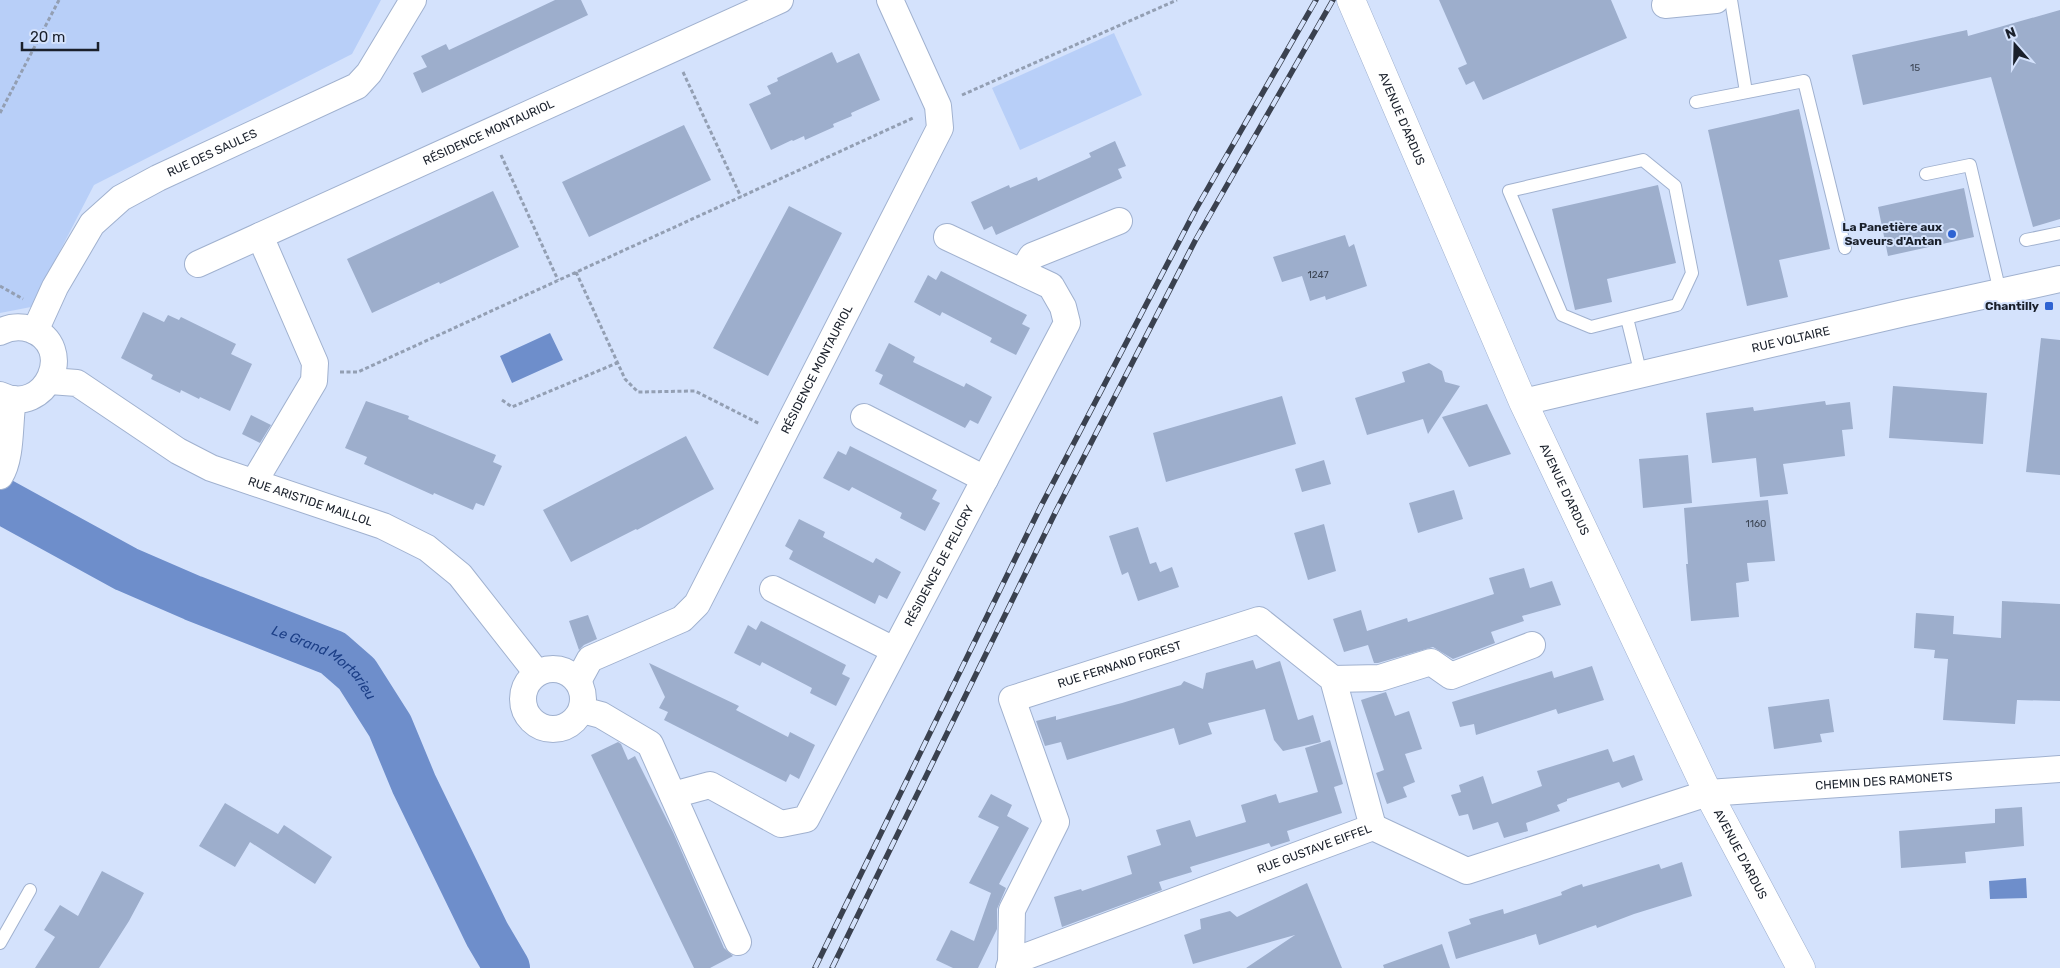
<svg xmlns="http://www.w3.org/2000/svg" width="2060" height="968" font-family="Rubik,sans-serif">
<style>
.green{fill:#b8cff8}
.water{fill:#6e8ecb}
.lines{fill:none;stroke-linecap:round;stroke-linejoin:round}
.river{stroke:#6e8ecb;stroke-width:46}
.building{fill:#9daecc}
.lane-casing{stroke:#a0b1cf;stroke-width:14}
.street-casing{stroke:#a0b1cf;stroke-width:28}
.secondary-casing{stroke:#a0b1cf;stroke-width:29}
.path{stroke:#939fb3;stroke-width:3;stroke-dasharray:4 2.5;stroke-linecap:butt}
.lane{stroke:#fff;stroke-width:12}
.street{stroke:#fff;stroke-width:26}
.secondary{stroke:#fff;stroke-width:28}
.rail-casing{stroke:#3a414f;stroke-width:5.5}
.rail{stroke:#d4e2fc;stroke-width:4;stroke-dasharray:11;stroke-linecap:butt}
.poi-dot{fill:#2e63d2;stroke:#d4e2fc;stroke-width:2}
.labels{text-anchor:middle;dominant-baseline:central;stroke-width:4;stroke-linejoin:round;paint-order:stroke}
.number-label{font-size:10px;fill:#3b4453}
.street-label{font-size:12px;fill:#1a202b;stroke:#d4e2fc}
.poi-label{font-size:12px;font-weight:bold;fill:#1a202b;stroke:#d4e2fc;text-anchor:end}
.water-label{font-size:14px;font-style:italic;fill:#1b3e86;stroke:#d4e2fc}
</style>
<rect width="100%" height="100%" fill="#d4e2fc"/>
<!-- green -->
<path class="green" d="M0 0H381L352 54 94 185 31 307 0 313Z
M1114 33 1142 95 1020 150 992 88Z"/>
<!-- water -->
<path class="water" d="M550 333 563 360 512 383 500 356Z
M2026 878 2027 898 1990 899 1989 881Z"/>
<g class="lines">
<!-- river -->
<path class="river" id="s1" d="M0 500 126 569 193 598 333 653 357 674 390 726 414 784 487 934 507 968"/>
</g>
<!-- building -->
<path class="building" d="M555 0H581L588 15 422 93 413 73 427 67 421 56 446 44 449 50Z
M1439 0H1611L1627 38 1483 100 1474 81 1466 85 1458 68 1467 64Z
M2060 10V219L2033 227 1991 77 1863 105 1852 55 1967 30 1968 36Z
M832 52 837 63 859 53 880 100 851 113 852 116 833 124 834 127 805 140 804 136 793 141 792 140 771 150 749 104 771 94 767 86 778 81 777 78Z
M1799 109 1830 249 1779 260 1788 297 1747 306 1708 130Z
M684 125 711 180 589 237 562 182Z
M1115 141 1126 166 1118 169 1122 178 996 235 992 226 984 230 971 202 1009 185 1010 188 1037 177 1038 181 1091 157 1089 153Z
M1658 185 1676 263 1607 279 1612 302 1575 310 1552 209Z
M1964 188 1974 237 1888 256 1878 207Z
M493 191 519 247 440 284 439 282 372 313 347 259Z
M789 206 842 233 768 376 713 348Z
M1345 235 1349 247 1354 244 1367 286 1326 300 1325 296 1310 301 1302 276 1282 282 1273 257Z
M941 271 1027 315 1022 324 1030 328 1016 355 990 342 992 338 942 312 940 316 914 302 928 275 936 280Z
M143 312 164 322 168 315 179 320 181 317 236 344 231 354 252 364 230 411 200 397 199 399 181 390 180 393 151 379 153 375 121 358Z
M2041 338 2060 340V475L2026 472Z
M889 343 915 357 913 362 964 387 966 383 992 397 978 424 970 420 965 428 879 384 883 375 875 371Z
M1429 363 1442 371 1445 382 1460 386 1428 434 1423 419 1367 435 1355 398 1405 382 1402 372Z
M1893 386 1987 393 1983 444 1889 438Z
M1282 396 1296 444 1166 482 1153 433Z
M366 401 409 416 408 419 496 455 493 462 502 466 484 506 476 503 473 510 434 493 433 495 364 464 367 457 345 448Z
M1825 401 1826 405 1850 402 1853 429 1842 430 1845 456 1783 464 1788 494 1760 497 1756 458 1712 463 1706 413 1753 407 1754 411Z
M1487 404 1511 454 1469 467 1442 417Z
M251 415 271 425 260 443 242 434Z
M686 436 714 489 637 530 636 529 571 562 543 510Z
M850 446 937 490 932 499 940 503 925 531 900 518 902 513 852 487 849 491 823 478 838 451 846 455Z
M1688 455 1692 503 1643 508 1639 459Z
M1324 460 1331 484 1302 492 1295 469Z
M1454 490 1463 519 1418 533 1409 503Z
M1768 500 1775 561 1747 563 1749 581 1736 583 1739 617 1691 621 1686 564H1688L1684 508Z
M799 519 825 532 823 537 873 563 876 558 901 572 887 599 879 595 875 604 789 559 793 551 785 546Z
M1324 524 1336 571 1308 580 1294 533Z
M1138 527 1150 564 1156 562 1160 572 1172 567 1179 587 1138 601 1128 572 1122 575 1109 536Z
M1524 568 1530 588 1552 581 1561 605 1522 616 1524 621 1491 632 1495 643 1453 659 1433 647 1378 663H1374L1368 645 1344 652 1333 619 1361 610 1367 631 1407 618 1408 622 1494 594 1489 578Z
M2002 601 2060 604V701L2017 700 2015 724 1943 720 1948 659 1934 658 1935 650 1914 648 1916 613 1954 616 1953 634 2001 638Z
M588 615 597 639 584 645 579 650 569 621Z
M761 621 846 665 842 674 850 678 836 706 810 693 812 688 762 662 760 666 734 653 748 625 756 630Z
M1253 660 1256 669 1280 661 1298 720 1313 715 1321 742 1283 751 1274 740 1265 709 1208 723 1212 734 1179 745 1174 728 1067 760 1061 742 1045 746 1036 721 1056 716V720L1122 703 1181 685 1184 681 1203 689 1206 673Z
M649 663 739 706 736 710 788 737 790 732 815 745 799 779 790 774 786 782 664 720 668 712 659 708 665 697Z
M1592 666 1604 700 1558 714 1556 709 1476 735 1474 724 1460 727 1452 702 1552 671 1554 678Z
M1386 692 1395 716 1409 711 1422 749 1405 754 1415 782 1403 787 1407 797 1387 804 1376 773 1384 770 1361 700Z
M1829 699 1834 732 1820 734 1822 742 1774 749 1768 707Z
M1330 740 1343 784 1334 787 1342 813 1287 831 1290 841 1271 847 1269 843 1190 867 1192 872 1159 882 1162 890 1062 927 1054 897 1081 889 1082 891 1132 874 1127 856 1161 845 1156 830 1190 820 1196 837 1246 822 1241 805 1276 794 1279 803 1318 792 1305 748Z
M618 742 621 744 628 760 635 756 673 832 724 948 733 956 710 968H694L591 755Z
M1608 749 1613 762 1634 755 1643 780 1622 788 1619 782 1567 799V801L1557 805 1560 811 1526 823 1528 831 1504 838 1498 822 1473 830 1468 814 1459 816 1451 795 1461 792 1459 785 1483 776 1492 804 1542 786 1537 771Z
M991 794 1012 805 1007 816 1029 828 999 884 1006 888 997 909V929L978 968H953L936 960 951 930 974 941 991 893 969 883 999 827 978 817Z
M225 803 278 834 284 825 332 857 315 884 250 842 235 867 199 846Z
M2022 807 2024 846 1965 852 1966 863 1901 868 1899 831 1995 823V809Z
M1682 862 1692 896 1634 914 1597 928 1596 925 1539 945 1536 934 1456 959 1448 932 1471 924 1469 919 1503 909 1504 914 1562 895 1561 892 1573 887 1582 884 1583 887 1659 864 1661 869Z
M102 871 144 893 129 921 99 968H35L55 937 44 930 60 905 78 916Z
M1307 883 1342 968H1246L1295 935 1193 964 1184 935 1201 929 1200 919 1230 911 1237 917Z
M1442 944 1450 968H1384L1383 965Z"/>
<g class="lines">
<!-- lane casing -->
<g class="lane-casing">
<path id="lane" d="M1731 0 1746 92
M1696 102 1804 81 1845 248
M1643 160 1675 186 1692 273 1677 305 1591 327 1562 315 1509 191Z
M1926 174 1970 165 2000 292
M2026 240 2060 233
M1627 318 1641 375
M0 943 30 890"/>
</g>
<!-- street casing -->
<g class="street-casing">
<g id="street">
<path d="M1665 5 1716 0"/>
<path id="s2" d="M198 264 780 0"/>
<path d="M1022 272 1032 256 1119 221"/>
<path id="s3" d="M35 331 55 287 92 224 121 198 158 178 357 86 369 73 413 0"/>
<path d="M0 332C9 327 20 326 30 329 78 346 46 418 0 395"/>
<path id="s4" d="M50 381 77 383 178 451 211 468 383 526 427 548 460 575 537 673"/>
<path id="s5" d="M1523 402 1904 313 2060 279"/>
<path d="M864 417 985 479"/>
<path d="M0 476C12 458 9 421 13 399"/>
<path d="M254 482 314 381 315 363 260 236"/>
<path d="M773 589 894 650"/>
<circle cx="553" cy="699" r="30"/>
<path d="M1333 679 1380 678 1431 662 1451 676 1532 645"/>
<path id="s6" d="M578 681 590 659 682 619 697 604 940 128 938 106 890 0"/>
<path d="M582 710 601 715 650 744 738 942"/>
<path id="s7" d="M673 795 710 785 781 824 806 819 1067 323 1063 307 1051 286 947 237"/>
<path id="s8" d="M1011 962 1012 910 1056 822 1012 699 1259 620 1333 679 1373 827"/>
<path id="s9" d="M1009 968 1011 962 1373 827 1467 871 1708 793 2060 769"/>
</g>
</g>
<!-- secondary casing -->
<g class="secondary-casing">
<g id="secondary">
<path id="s10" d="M1351 0 1523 402 1708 793 1801 968"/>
</g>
</g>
<!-- path -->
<path class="path" d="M683 72 741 197
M962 95 1177 0
M0 113 59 0
M501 155 558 280
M576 272 625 379 638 392 695 391 760 424
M0 286 23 299
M340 372H358L913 118
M502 400 512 407 617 363"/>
<!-- lane -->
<use href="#lane" class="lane"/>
<!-- street -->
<use href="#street" class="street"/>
<!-- secondary -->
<use href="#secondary" class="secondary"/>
<!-- rail casing -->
<g class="rail-casing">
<path id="rail" d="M815 968 1041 506 1196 209 1316 0
M832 968 1056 511 1195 241 1333 0"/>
</g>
<!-- rail -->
<use href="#rail" class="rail"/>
</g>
<!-- markers -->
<g class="poi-dot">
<circle cx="1952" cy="234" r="5"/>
<rect x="2044" y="301" width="10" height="10" rx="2.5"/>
</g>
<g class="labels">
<!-- number labels -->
<g class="number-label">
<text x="1915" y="68">15</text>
<text x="1318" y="275">1247</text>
<text x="1756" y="524">1160</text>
</g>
<!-- street labels -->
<g class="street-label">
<text stroke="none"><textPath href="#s10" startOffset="129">AVENUE D'ARDUS</textPath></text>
<text stroke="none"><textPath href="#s2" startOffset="319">RÉSIDENCE MONTAURIOL</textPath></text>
<text stroke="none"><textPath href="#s3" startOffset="262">RUE DES SAULES</textPath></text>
<text stroke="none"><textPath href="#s5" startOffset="275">RUE VOLTAIRE</textPath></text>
<text stroke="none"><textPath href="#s6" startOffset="410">RÉSIDENCE MONTAURIOL</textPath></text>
<text stroke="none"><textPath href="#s10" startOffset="534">AVENUE D'ARDUS</textPath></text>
<text stroke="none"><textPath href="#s4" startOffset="291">RUE ARISTIDE MAILLOL</textPath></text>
<text stroke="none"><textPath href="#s7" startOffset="431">RÉSIDENCE DE PELICRY</textPath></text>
<text stroke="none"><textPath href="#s8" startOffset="394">RUE FERNAND FOREST</textPath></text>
<text stroke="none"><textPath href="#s9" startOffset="926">CHEMIN DES RAMONETS</textPath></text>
<text stroke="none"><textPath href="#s9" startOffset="330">RUE GUSTAVE EIFFEL</textPath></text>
<text stroke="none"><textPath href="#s10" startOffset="939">AVENUE D'ARDUS</textPath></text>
</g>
<!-- poi labels -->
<g class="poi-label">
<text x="1942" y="227">La Panetière aux<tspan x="1942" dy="14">Saveurs d'Antan</tspan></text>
<text x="2039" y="306">Chantilly</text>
</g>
<!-- water labels -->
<g class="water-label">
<text stroke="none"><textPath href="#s1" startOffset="365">Le Grand Mortarieu</textPath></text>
</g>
</g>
<!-- north arrow -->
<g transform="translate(2015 45) rotate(340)" stroke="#d4e2fc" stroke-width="4" paint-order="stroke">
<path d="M0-4L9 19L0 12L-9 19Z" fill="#1a202b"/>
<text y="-8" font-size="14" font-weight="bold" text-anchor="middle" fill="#1a202b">N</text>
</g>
<!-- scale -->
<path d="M22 42v8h76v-8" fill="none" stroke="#1a202b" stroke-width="2.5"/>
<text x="30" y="42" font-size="15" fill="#1a202b" stroke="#d4e2fc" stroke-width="4" paint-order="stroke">20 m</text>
</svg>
